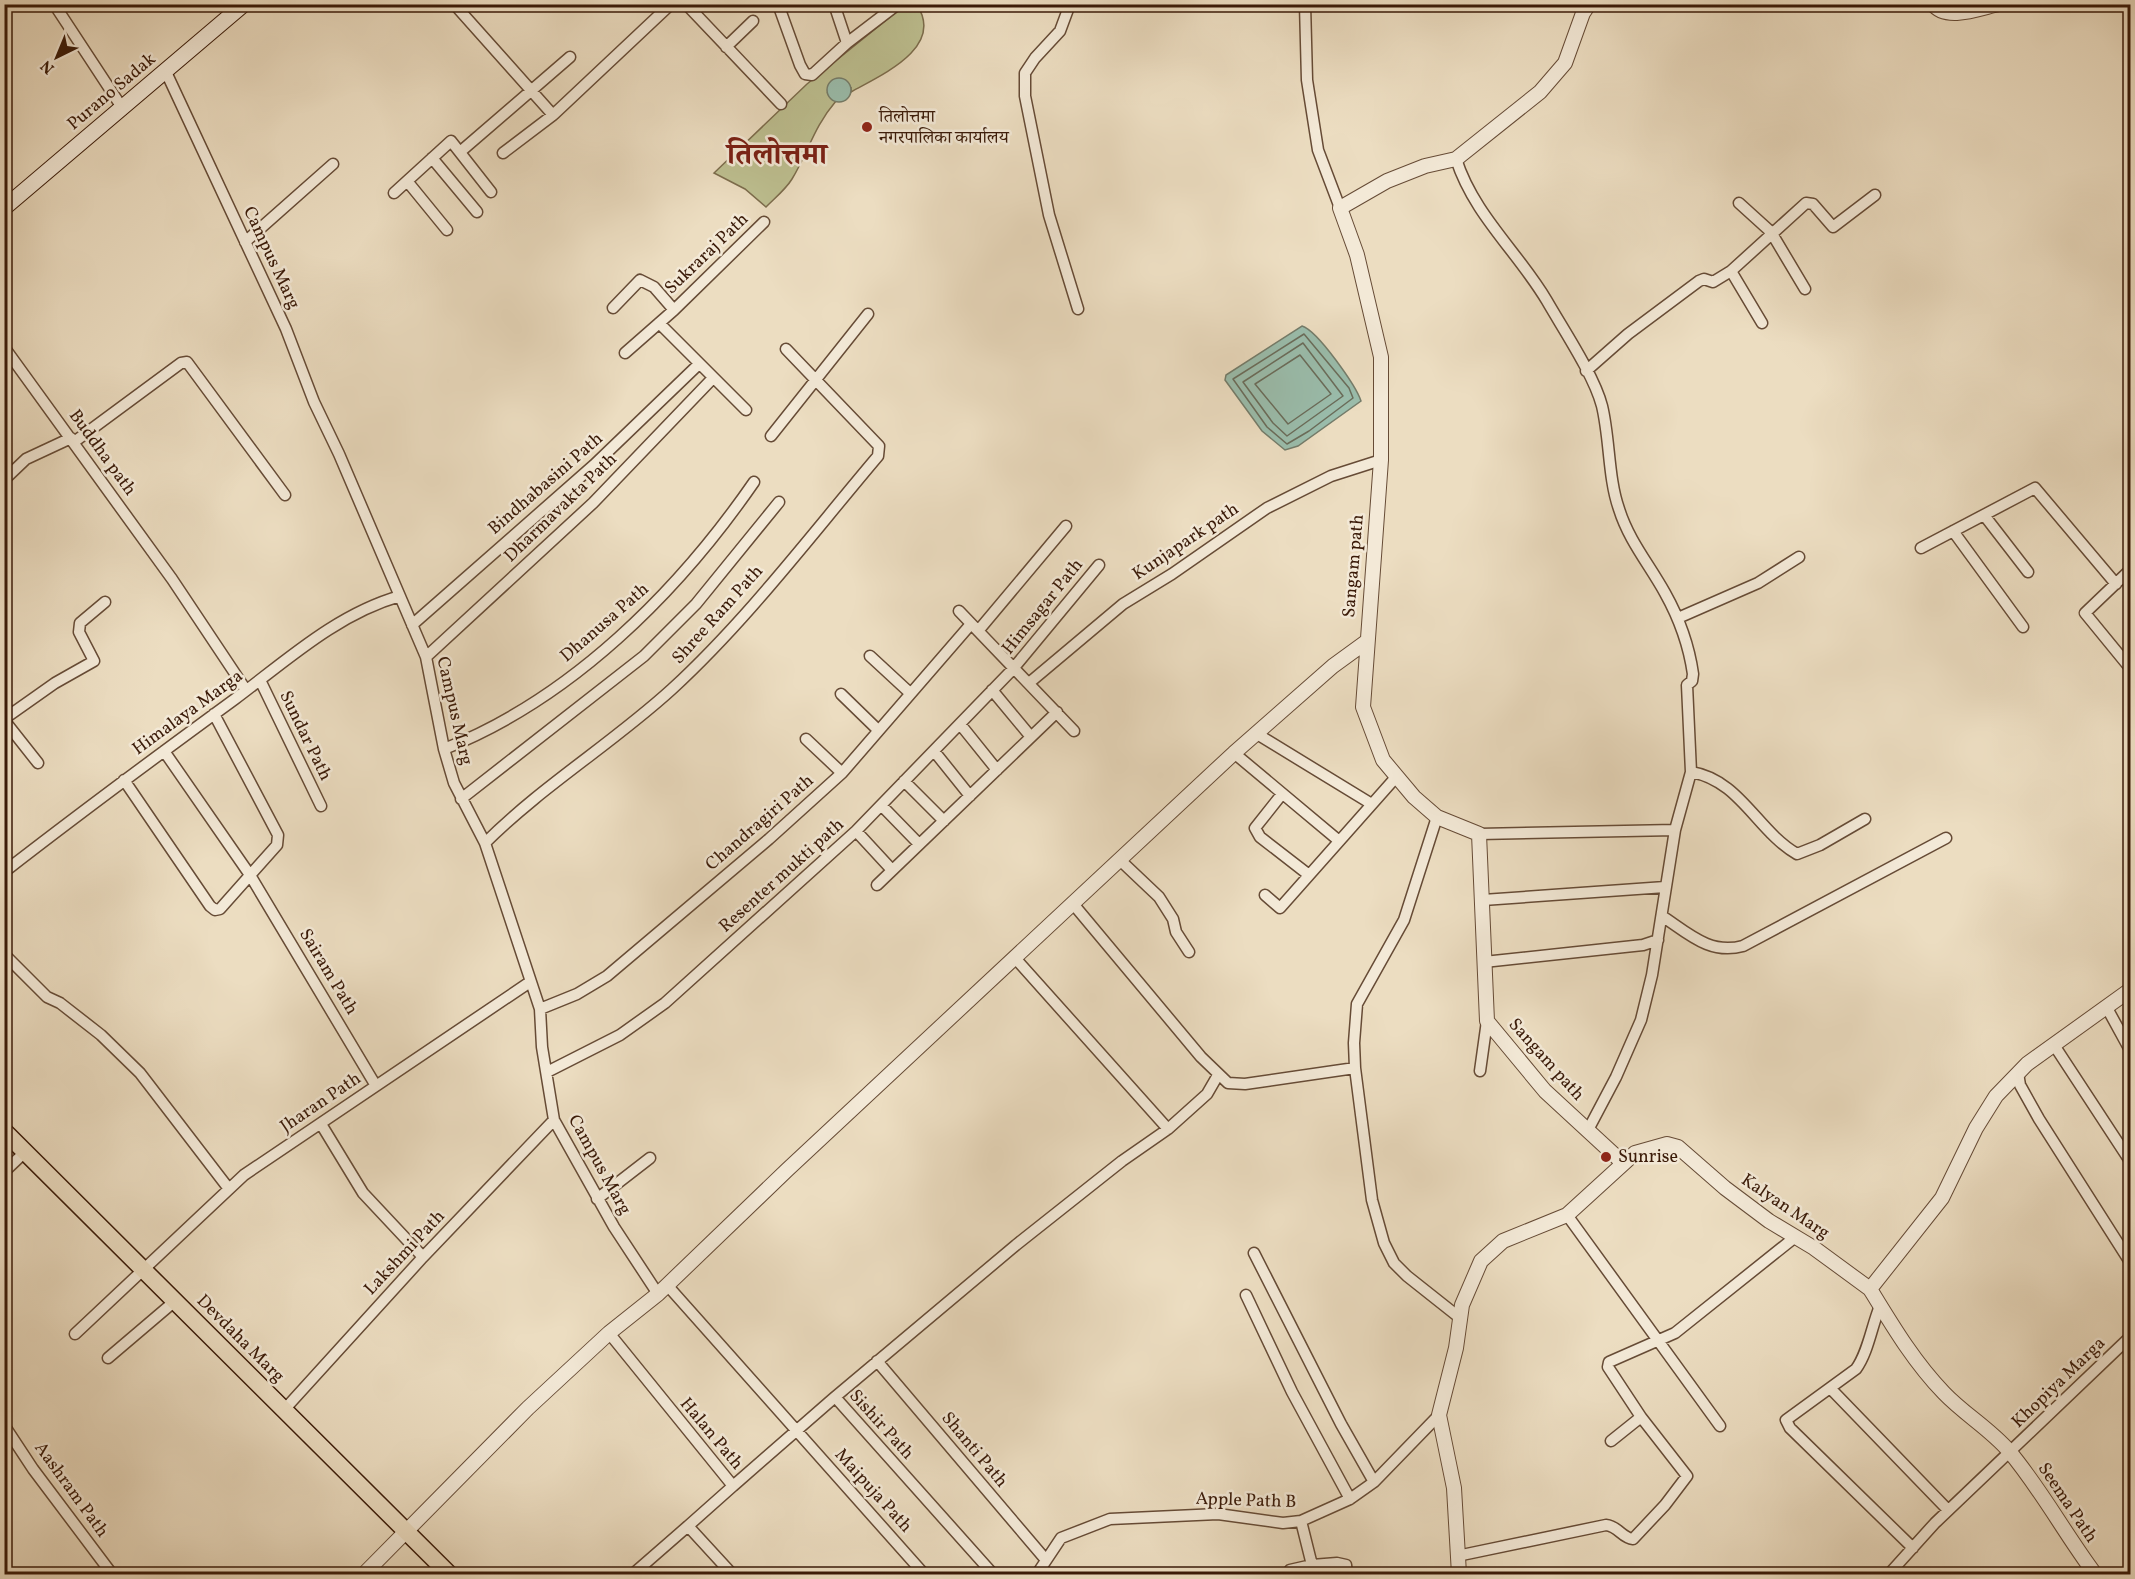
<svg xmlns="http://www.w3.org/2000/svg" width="2135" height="1579" font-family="Vollkorn,'Noto Serif Devanagari',serif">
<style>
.green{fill:#bdbf90;stroke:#7c6c4c;stroke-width:1.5}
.water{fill:#9abdac;stroke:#747c6a;stroke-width:1.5}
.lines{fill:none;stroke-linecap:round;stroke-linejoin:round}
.shore{stroke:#6a6c5a;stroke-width:1.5}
.minor-casing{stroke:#664b36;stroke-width:13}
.tertiary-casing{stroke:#664b36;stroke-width:16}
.secondary-casing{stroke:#3a1a08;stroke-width:17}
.primary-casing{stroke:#3a1a08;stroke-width:19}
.minor{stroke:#f3e9d7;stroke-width:10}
.tertiary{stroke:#f3e9d7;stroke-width:14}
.secondary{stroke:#f3e9d7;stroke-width:15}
.primary{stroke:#ecddc1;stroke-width:16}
.poi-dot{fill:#8f2418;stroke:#f3e9d7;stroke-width:2}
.labels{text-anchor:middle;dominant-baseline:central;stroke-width:5;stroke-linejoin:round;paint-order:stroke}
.street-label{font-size:18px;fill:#3a1a08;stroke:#f3e9d7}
.poi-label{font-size:18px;fill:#3a1a08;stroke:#f3e9d7;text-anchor:start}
.town-label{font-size:30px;font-weight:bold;fill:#7a1f14;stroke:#f3e9d7}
</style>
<rect width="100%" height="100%" fill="#ecddc1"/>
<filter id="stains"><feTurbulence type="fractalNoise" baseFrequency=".00333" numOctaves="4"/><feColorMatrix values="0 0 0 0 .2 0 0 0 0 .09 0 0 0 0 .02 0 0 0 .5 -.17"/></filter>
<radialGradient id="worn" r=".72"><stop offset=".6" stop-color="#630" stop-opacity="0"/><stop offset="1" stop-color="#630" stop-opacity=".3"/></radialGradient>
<!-- green -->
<path class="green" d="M905 5H917C945 48 881 75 851 92V88L828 93 836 101C813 128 809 151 792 179 786 189 775 198 766 207L745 189 714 173 807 84Z"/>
<!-- water -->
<path class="water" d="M827 90a12 12 0 1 1 24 0a12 12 0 1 1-24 0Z
M1302 326C1318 331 1356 386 1361 401L1298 446 1285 450 1262 431 1225 380 1226 375Z"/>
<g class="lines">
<!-- shore -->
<path class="shore" d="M1304 334 1349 388 1353 398 1309 431 1287 444 1267 427 1233 379Z
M1303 343 1343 396 1287 436 1273 423 1243 382Z
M1300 355 1331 394 1288 424 1255 384Z"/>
<!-- minor casing -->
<g class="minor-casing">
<path id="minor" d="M54 4 123 109
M454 4 553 115 671 4
M686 4 781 104
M778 4 800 65 805 74 812 75 847 43 898 4
M834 4 847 43
M1070 4 1060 31 1035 58 1025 73V96L1049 215 1078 309
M1305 4 1307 80 1318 150 1340 208
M726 47 753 21
M166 72 286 329 314 402 339 454 426 657 444 749 454 783 485 843 540 1009 542 1047 554 1120 614 1227 658 1294
M460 152 570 57
M503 153 553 115
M432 158 477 212
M1456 159C1474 215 1518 252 1547 301 1563 329 1594 375 1602 406 1610 439 1608 478 1619 509 1629 541 1649 564 1665 593 1679 618 1689 646 1693 674L1692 681 1687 685 1691 772 1675 830 1652 975 1641 1020 1616 1077 1588 1130
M407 181 447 230
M394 193 451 141 491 192
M1739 203 1771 232 1805 289
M245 242 333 164
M1731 271 1762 323
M613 308 640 280 654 287 674 310
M659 323 746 410
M4 347 172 579 246 690
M625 353 674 310 764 222
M1586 371 1628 334 1699 281 1704 279 1713 282 1731 271 1806 203 1813 204 1833 227 1875 195
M771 436 868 314
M74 442 181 363 187 362 285 495
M4 480 26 459 71 438
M1984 515 2028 572
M1953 531 2023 627
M1921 548 2035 488 2116 584
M2130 570 2085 613 2130 668
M959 611 1074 731
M1678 618 1758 583 1799 557
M412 625 594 465 699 364
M978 631 1066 526
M870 656 910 693
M426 657 593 503 713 378
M260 680 321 806
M1029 683 1123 604 1172 574 1267 508 1331 476 1381 460
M992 690 1031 737
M841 694 878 730
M4 719 55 683 94 661 79 632 80 623 105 602
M4 720 38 763
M960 724 997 770
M1257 734 1370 803
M806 739 842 773
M444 749C571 699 678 592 754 482
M164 751 250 875 376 1086
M934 751 970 796
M1234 753 1338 840
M1691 772C1740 780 1757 831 1797 854L1820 845 1865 819
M124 780 210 906 215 910 220 909 277 845 278 835 214 714
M904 781 944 821
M1282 794 1255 828 1260 837 1309 875
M461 799 644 656 696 604 779 502
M883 807 919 844
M856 831 892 870
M1479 834 1675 830
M485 843C542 786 613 743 672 689 748 619 811 535 878 456L879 446 786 349
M1121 861 1159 897 1173 919 1176 932 1189 952
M4 872C80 813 157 756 235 699 287 660 337 614 400 596
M877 885 1057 712
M1265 895 1280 908 1397 776
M1483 900 1665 887
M1074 905 1201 1057 1228 1083 1245 1084 1355 1068 1354 1043 1357 1004 1404 920 1437 817
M1662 916C1689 934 1710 955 1743 946L1946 838
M4 954 47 997 60 1003 101 1035 140 1073 229 1189
M1015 958 1168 1129
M1484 962 1643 945 1658 940
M2107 1008 2130 1050
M540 1009 577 994 607 976 769 839 842 773 971 624
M2054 1045 2130 1161
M1355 1068 1372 1200 1384 1243 1394 1263 1407 1276 1460 1318
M1480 1071 1487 1021
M547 1072 620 1035 665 1003 856 831 1012 670 1099 565
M2018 1073 2020 1085 2039 1119 2130 1262
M321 1124 363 1193 423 1257
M4 1172 25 1152
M597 1199 650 1158
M1567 1215 1720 1426
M1254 1253 1341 1424 1374 1482
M667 1285 924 1574
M1246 1295 1292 1392 1350 1499
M1880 1306C1872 1325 1868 1353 1856 1369L1786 1420 1790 1428 1913 1548
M609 1333 733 1486 688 1526 732 1574
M75 1334 244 1175 530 982
M108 1358 175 1301
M877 1361 1046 1560
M1831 1389 1948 1510
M835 1397 1016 1245 1122 1161 1168 1129 1207 1094 1218 1075
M284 1410 423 1257 554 1120
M4 1425 33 1469 112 1574
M1611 1441 1641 1417 1608 1367 1609 1362 1675 1333 1794 1238
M733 1486 835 1397 993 1574
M1301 1521 1312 1565
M1457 1556 1606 1525C1618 1526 1622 1538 1633 1539L1665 1505 1687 1476 1641 1417
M633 1574 688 1526
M1037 1574 1061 1538 1110 1519 1218 1514 1283 1523 1301 1521 1350 1499 1374 1482 1439 1415
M1290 1574V1570L1312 1565 1337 1563 1346 1565 1347 1574
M1889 1574 1935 1523 2130 1337"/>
</g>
<!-- tertiary casing -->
<g class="tertiary-casing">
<path id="tertiary" d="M1589 4 1583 13 1565 63 1540 92 1456 159 1425 166 1387 181 1340 208 1357 255 1381 357V460L1363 707 1383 760 1414 797 1437 817 1479 834 1487 1021 1545 1091 1622 1162
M1933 4C1946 22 1980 8 1999 4
M1870 1289C1892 1325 1914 1362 1944 1393 1964 1414 1990 1429 2009 1451 2041 1489 2065 1534 2095 1574
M364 1574 528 1408 609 1333 658 1294 787 1170 1234 753 1333 666 1366 642
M1459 1574 1454 1488 1439 1415 1456 1348 1462 1305 1481 1261 1503 1241 1567 1215 1635 1153 1667 1144 1678 1147 1725 1188 1769 1221 1814 1248 1870 1289 1942 1198 1976 1128 1996 1096 2027 1064 2130 990"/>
</g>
<!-- secondary casing -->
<g class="secondary-casing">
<path id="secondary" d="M4 208 244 4"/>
</g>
<!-- primary casing -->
<g class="primary-casing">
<path id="primary" d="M4 1131 449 1574"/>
</g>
<!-- minor -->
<use href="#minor" class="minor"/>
<!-- tertiary -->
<use href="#tertiary" class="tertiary"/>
<!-- secondary -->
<use href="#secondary" class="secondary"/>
<!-- primary -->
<use href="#primary" class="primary"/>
</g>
<!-- markers -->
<g class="poi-dot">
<circle cx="867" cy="127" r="6"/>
<circle cx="1606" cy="1157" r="6"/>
</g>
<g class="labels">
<!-- street labels -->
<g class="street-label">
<text transform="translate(112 92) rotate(-40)">Purano Sadak</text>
<text transform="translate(707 254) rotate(-44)">Sukraraj Path</text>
<text transform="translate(271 258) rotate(65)">Campus Marg</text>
<text transform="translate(102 453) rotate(54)">Buddha path</text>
<text transform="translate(546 484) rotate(-41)">Bindhabasini Path</text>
<text transform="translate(561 508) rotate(-44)">Dharmavakta Path</text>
<text transform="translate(1186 542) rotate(-34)">Kunjapark path</text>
<text transform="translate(1354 566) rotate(-85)">Sangam path</text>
<text transform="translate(1043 607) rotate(-51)">Himsagar Path</text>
<text transform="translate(718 615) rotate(-48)">Shree Ram Path</text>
<text transform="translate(605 623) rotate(-41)">Dhanusa Path</text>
<text transform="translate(454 711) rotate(77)">Campus Marg</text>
<text transform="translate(188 713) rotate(-36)">Himalaya Marga</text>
<text transform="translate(305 736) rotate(64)">Sundar Path</text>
<text transform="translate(760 823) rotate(-41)">Chandragiri Path</text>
<text transform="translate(782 876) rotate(-42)">Resenter mukti path</text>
<text transform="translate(328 972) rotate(59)">Sairam Path</text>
<text transform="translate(1546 1060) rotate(48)">Sangam path</text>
<text transform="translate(321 1103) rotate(-34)">Jharan Path</text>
<text transform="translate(599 1165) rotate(61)">Campus Marg</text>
<text transform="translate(1785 1207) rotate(34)">Kalyan Marg</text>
<text transform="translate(405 1253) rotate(-47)">Lakshmi Path</text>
<text transform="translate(240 1339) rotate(45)">Devdaha Marg</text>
<text transform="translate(2059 1383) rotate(-44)">Khopiya Marga</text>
<text transform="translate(881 1425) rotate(48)">Sishir Path</text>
<text transform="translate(711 1434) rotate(50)">Halan Path</text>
<text transform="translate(974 1450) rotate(50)">Shanti Path</text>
<text transform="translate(71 1490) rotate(54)">Aashram Path</text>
<text transform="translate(873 1491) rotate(48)">Maipuja Path</text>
<text transform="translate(1246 1501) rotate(2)">Apple Path B</text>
<text transform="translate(2067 1503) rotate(56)">Seema Path</text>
</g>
<!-- poi labels -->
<g class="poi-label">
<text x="879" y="117">तिलोत्तमा<tspan x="879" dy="21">नगरपालिका कार्यालय</tspan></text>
<text x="1618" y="1157">Sunrise</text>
</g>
<!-- town labels -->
<g class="town-label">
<text x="777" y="156">तिलोत्तमा</text>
</g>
</g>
<!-- margin -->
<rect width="2135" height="1579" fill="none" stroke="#ecddc1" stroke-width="24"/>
<rect x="6" y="6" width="2123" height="1567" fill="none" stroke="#3a1a08" stroke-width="3"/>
<rect x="12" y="12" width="2111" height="1555" fill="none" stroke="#3a1a08" stroke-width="1.5"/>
<!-- north arrow -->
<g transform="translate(57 57) rotate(223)" stroke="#f3e9d7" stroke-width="4.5" paint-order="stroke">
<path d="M0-4.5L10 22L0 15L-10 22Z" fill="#3a1a08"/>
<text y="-9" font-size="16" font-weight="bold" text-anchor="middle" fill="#3a1a08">N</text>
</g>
<rect width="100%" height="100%" filter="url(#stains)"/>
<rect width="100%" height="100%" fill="url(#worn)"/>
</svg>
